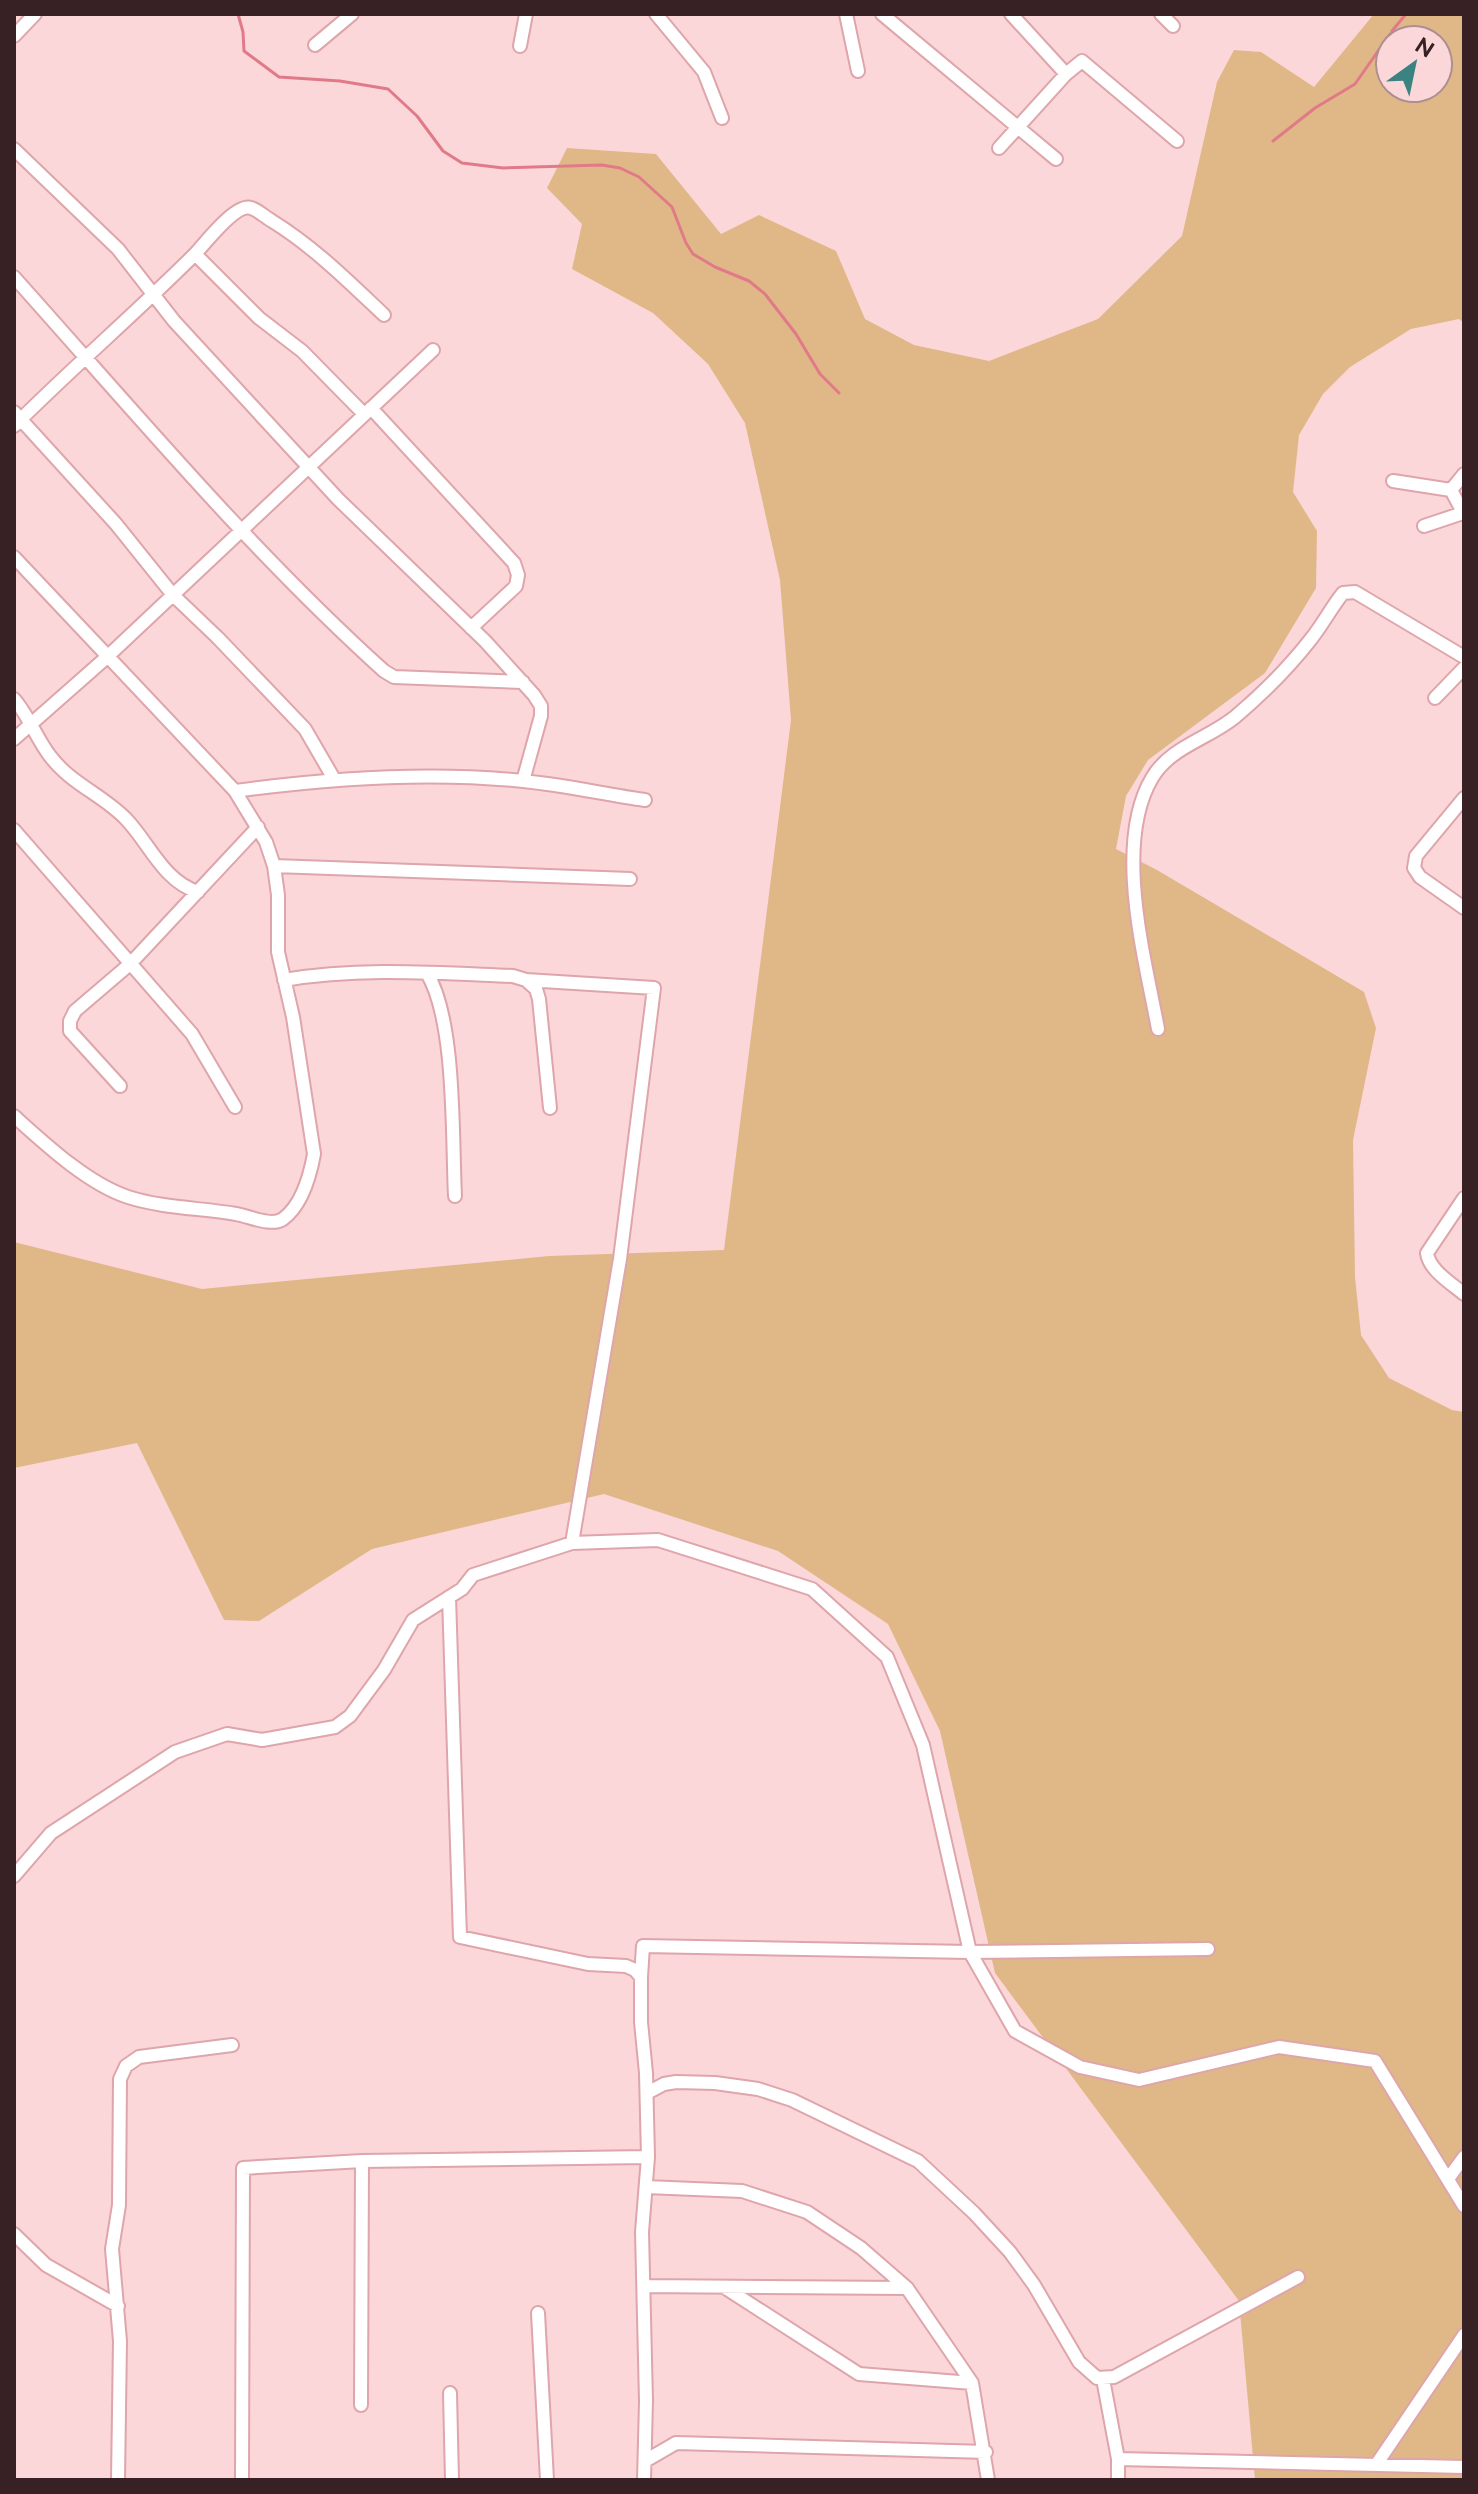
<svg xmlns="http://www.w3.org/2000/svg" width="1478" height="2494" font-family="Raleway,sans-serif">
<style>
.green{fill:#e0b887;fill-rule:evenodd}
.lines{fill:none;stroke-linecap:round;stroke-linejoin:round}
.stream{stroke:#e17a88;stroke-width:3}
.minor-casing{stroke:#dea5aa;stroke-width:16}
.minor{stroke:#fff;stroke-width:12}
</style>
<rect width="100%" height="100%" fill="#fbd7da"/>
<!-- green -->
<path class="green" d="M1374 14H1464V323L1459 319 1411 329 1350 367 1323 394 1299 435 1293 492 1317 531 1316 588 1265 673 1148 760 1126 796 1116 849 1157 870 1364 992 1376 1028 1353 1140 1355 1277 1361 1335 1389 1378 1452 1410 1464 1412V2480H1255L1239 2301 995 1973 940 1731 888 1624 778 1551 604 1494 372 1549 259 1621 224 1620 137 1443 14 1468V1242L202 1289 549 1256 724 1250 791 720 780 580 745 423 708 364 653 313 572 269 582 224 547 188 567 148 656 154 721 234 759 215 836 251 865 319 914 345 989 361 1098 319 1182 236 1217 82 1234 50 1261 52 1314 87ZM1390 40H1438V88H1390Z"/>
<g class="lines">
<!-- stream -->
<path class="stream" d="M238 14 243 32 244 51 279 77 340 81 388 89 417 116 443 151 462 163 503 168 602 165 620 168 639 177 672 207 686 243 693 254 715 267 749 281 765 294 796 334 820 374 839 393
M1392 31 1406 14
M1273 141 1315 108 1355 84 1390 34"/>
<!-- minor casing -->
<g class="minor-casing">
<path id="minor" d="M656 14 704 72 722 118
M846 14 858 71
M882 14 1056 159
M1011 14 1066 74 1082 61 1177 141
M1161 14 1173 26
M14 36 35 14
M315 45 352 14
M520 46 526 14
M999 148 1066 74
M14 149 118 249 174 321 338 499 485 641 534 695 541 706V716L523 781
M195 254 259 318 302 351 364 414
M14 277C134 411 250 550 384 671L394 677 523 682
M371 408 514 563 518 575 516 586 471 628
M14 412 116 524 173 595 218 638 305 729 334 779
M14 426C73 367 137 312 196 253 206 242 236 203 251 208 258 210 265 217 272 221 314 247 348 281 384 315
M1393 481 1451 490 1464 514
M1451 490 1464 474
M1424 526 1463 513
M14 557 235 791 266 842 274 866 278 895V952L293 1017 314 1154C310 1176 302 1205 283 1219 271 1227 249 1216 236 1214 201 1208 162 1208 128 1197 88 1184 45 1144 14 1116
M1435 698 1464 668
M14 699C29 716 36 738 50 756 71 784 103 795 126 819 150 844 163 881 198 892
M14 739 107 657 433 350
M235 791C330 778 427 771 523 781 564 785 604 794 645 800
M1464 798 1416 856 1414 868 1420 877 1464 908
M14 830 192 1034 235 1107
M274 866 630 879
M427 973C456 1021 452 1137 455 1196
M526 980 536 989 539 999 550 1108
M1158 1029C1145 958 1113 844 1152 778 1170 747 1208 739 1235 717 1261 695 1290 666 1311 639 1323 624 1331 608 1343 593L1355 592 1464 657
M120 1086 70 1031V1021L75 1011 130 964 258 827
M1464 1198 1427 1253C1429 1270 1451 1283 1464 1294
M572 1543 658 1540 812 1589 887 1657 923 1745 970 1952 1015 2031 1080 2067 1139 2080 1279 2047 1375 2061 1464 2206
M449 1597 460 1937 588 1964 626 1966 635 1970 641 1977V2022L646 2073 648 2157 642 2232 646 2401 644 2480
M14 1876 51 1833 175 1752 227 1734 262 1740 335 1727 350 1716 384 1670 413 1620 462 1589 473 1575 572 1543 620 1259 654 988 526 980 513 976C437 973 359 967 284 980
M641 1977 643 1946 970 1952 1208 1949
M647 2093 664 2084 676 2082 715 2083 758 2089 792 2100 918 2161 974 2213 1010 2252 1034 2285 1079 2362 1097 2378 1114 2377 1298 2277
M1448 2179 1464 2157
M646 2187 742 2191 807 2212 861 2248 907 2288 972 2383 988 2480
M14 2234 46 2265 118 2306
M644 2286 907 2288
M724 2287 859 2374 972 2383
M538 2313 547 2480
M1103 2379 1118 2459V2480
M450 2393 452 2480
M361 2405 362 2161
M1118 2459 1464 2467
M645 2461 676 2443 986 2452
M1376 2465 1464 2335
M118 2480 120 2341 112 2249 119 2205 120 2079 126 2066 139 2057 232 2045
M242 2480 243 2168 362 2161 648 2157"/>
</g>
<!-- minor -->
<use href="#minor" class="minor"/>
</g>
<!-- border -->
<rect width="1478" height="2494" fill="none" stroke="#372124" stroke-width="32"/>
<!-- north arrow -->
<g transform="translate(1414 64) rotate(33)"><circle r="38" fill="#fbd7da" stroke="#ad8e91" stroke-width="2"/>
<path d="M0-6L14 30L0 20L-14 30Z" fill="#3b8381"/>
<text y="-12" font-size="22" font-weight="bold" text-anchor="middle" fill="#372124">N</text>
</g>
</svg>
